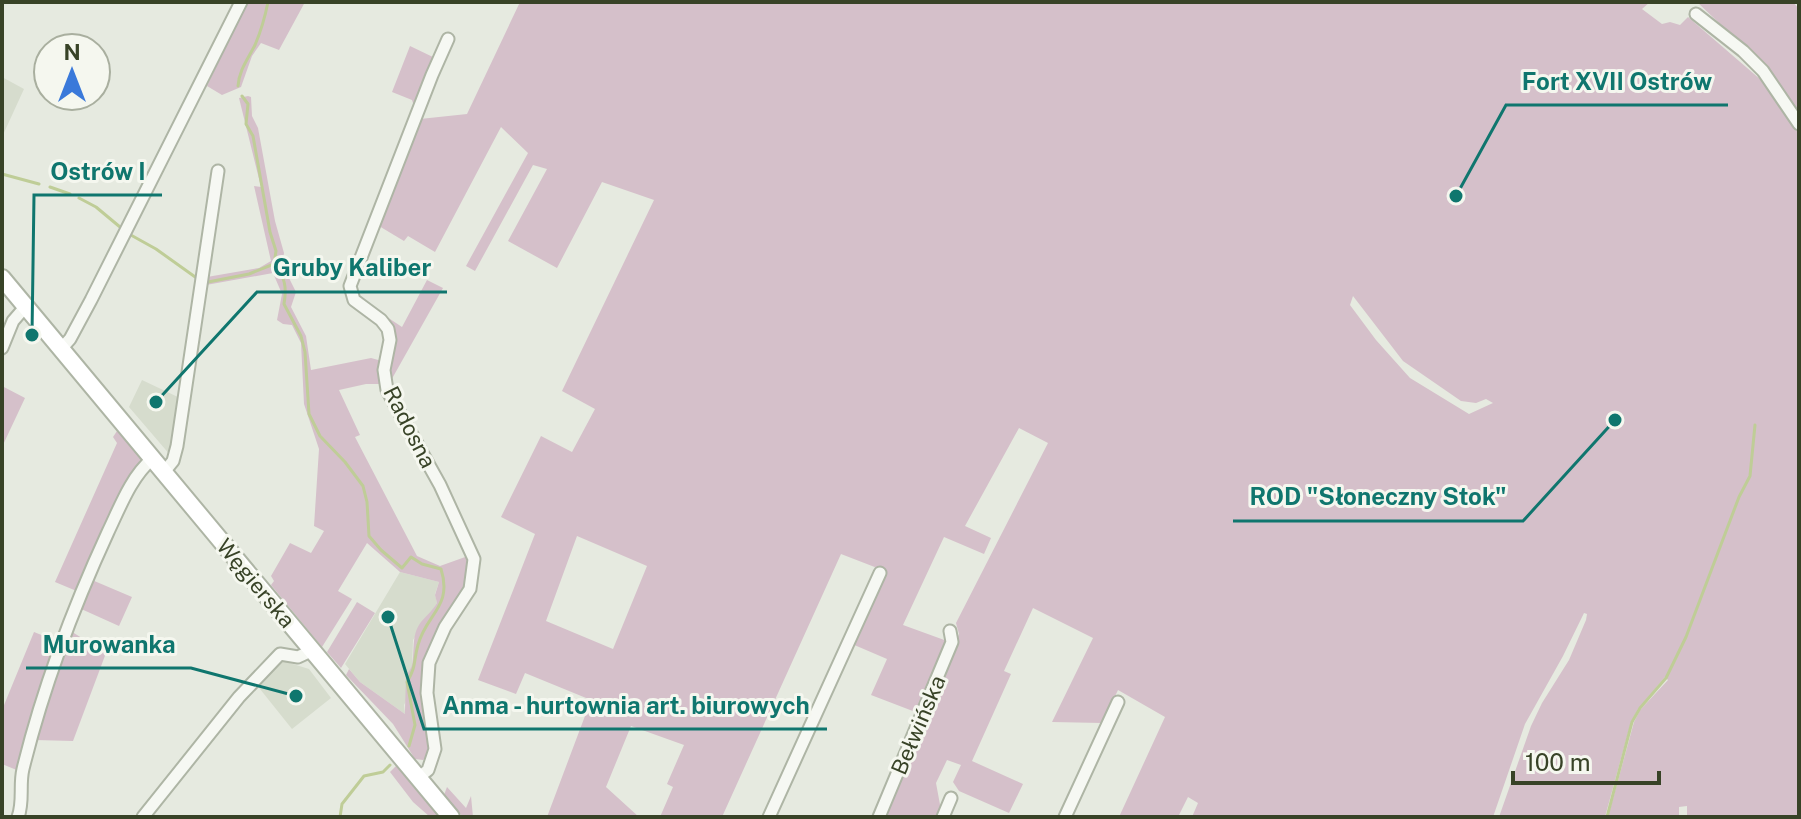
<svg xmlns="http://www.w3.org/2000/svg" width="1801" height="819" font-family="'Public Sans',sans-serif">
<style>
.built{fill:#d6dccd}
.green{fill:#d5c0ca;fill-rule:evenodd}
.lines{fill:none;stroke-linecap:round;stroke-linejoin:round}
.stream{stroke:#bfcd97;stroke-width:3}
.minor-casing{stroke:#aeb5a5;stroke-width:15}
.secondary-casing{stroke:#aeb5a5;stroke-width:20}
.minor{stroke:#f6f8f3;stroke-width:11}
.secondary{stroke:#fff;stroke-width:16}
.labels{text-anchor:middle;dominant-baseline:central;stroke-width:6;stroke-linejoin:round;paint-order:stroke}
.street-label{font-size:22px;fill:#384327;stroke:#f5f7ef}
.leader{fill:none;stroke:#0f766e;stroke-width:3}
.callout-dot{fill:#0f766e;stroke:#f5f7ef;stroke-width:3}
.callout-label{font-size:24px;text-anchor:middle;font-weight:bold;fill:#0f766e;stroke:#f5f7ef;stroke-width:6;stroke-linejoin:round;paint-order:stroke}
</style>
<rect width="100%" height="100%" fill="#e6eae0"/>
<!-- built -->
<path class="built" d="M2 77 24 89 2 137Z
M142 380 180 398 171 456 129 407Z
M400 572 439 582 435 594 437 603 413 640 412 666 406 678 408 697 404 705 405 714 360 682 345 664Z
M283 661 309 669 331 698 292 729 256 684Z"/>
<!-- green -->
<path class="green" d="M247 2H305L279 50 261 43 252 56 241 87 222 95 207 86Z
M520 2H1650L1642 9 1662 24 1670 22 1680 25 1688 17 1768 86 1799 132V817H1687V806L1679 807V817H1608L1634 722 1640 710 1668 680 1665 677 1638 709 1631 722 1605 817H1499L1531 726 1542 703 1569 660 1586 620 1587 614 1584 613 1563 656 1525 724 1493 817H1192L1198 803 1188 797 1178 817H1119L1165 717 1118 690 1102 723 1052 722 1093 638 1033 608 1004 671 1011 674 972 761 1023 784 1009 813 959 791 953 782 961 765 947 760 936 783 941 810 938 817H882L959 634 956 623 1048 443 1019 428 965 526 991 538 984 554 944 537 903 625 947 641 918 713 871 695 887 659 852 644 885 571 841 554 722 817H660L673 787 667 784 684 745 631 726 606 787 639 817H547L591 700 525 673 516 694 478 680 535 534 501 517 541 436 572 452 595 409 562 391 654 200 602 182 557 268 508 241 547 169 533 165 475 271 466 266 528 153 501 127 435 252 408 236 404 241 379 226 420 119 467 114ZM1353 296 1403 361 1461 401 1476 403 1486 399 1493 403 1469 414 1410 378 1376 340 1350 305ZM577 536 647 566 613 649 546 621Z
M1697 2H1793L1799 9V118L1758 60Z
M410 46 435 58 415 109 412 100 392 92Z
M248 96 251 97 252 116 258 128 275 221 284 253 282 264 296 292 291 307 306 336 311 370 371 358 382 361V384H366L339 390 360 435 355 437 417 556 440 566 468 556 469 581 425 660 423 693 430 745 429 754 423 760 415 759 393 724 346 675 349 669 360 682 405 714C405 710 406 679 406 676 408 672 411 669 412 665 415 650 411 635 421 622 427 615 432 611 437 603L435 595 439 582 400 572 367 543 338 591 352 599 322 647 271 585 274 581 271 576 290 543 311 553 324 531 314 526 319 449 304 404 301 343 292 325 283 324 277 320 282 294 273 273 206 285 207 277 259 268 271 261 254 186 261 187 239 98Z
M427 280 443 288 389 384C386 362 397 337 387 317L402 327Z
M2 386 25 398 2 447Z
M117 431 141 458 79 592 55 582 117 443 113 437Z
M92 580 132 597 119 626 79 608Z
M357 602 375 613 341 668 327 652Z
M69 630 106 653 73 741 35 740Z
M34 632 59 642 19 771 2 764V710Z
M398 764 443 817H430L413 802 390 772Z
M447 787 466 808 471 796 473 817H463L444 795Z"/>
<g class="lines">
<!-- stream -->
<path class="stream" d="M238 86C239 70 248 59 255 45 261 31 265 17 268 2
M242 96 248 104 246 124 253 136 270 232 276 251 274 264
M2 174 39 184
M50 187 70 194
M79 198 96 207 120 227
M129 234 156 249 198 279
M274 264C285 277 287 287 284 304L301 336 305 352 309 414 320 436 345 462 363 486 367 502 369 536 381 550 402 568 411 557 422 564 441 569C453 607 426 614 418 645 413 662 417 665 407 682L415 725 409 746
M208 282 249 274 274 264
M340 817 342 804 364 776 383 772 390 765
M1607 817 1632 722 1640 708 1666 678 1686 637 1739 497 1750 476 1755 425"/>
<!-- minor casing -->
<g class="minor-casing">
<path id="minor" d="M1696 14 1743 51 1763 71 1799 124
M2 348 13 321 26 306
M61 349 70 339 91 300 241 2
M164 472 173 461 177 446 218 171
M419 777 428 770 435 749 427 693 429 663 445 627 470 589 474 559 440 485 387 390 384 370 390 340 388 329 381 320 354 300 350 286 432 75 448 39
M18 817C24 801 19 785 23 769 43 687 73 608 108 532 120 507 131 477 152 459
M143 817 239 697 280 654 298 657 313 650
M769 817 880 573
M879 817 952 642 950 631
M943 817 951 798
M1065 817 1118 702"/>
</g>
<!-- secondary casing -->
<g class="secondary-casing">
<path id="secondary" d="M2 278 451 817"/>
</g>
<!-- minor -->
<use href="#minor" class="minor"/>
<!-- secondary -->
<use href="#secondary" class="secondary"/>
</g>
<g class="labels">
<!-- street labels -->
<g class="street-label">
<text transform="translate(410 427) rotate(63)">Radosna</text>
<text transform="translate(256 583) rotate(50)">Węgierska</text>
<text transform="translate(918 725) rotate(-67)">Bełwińska</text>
</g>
</g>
<!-- callouts -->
<path class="leader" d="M1456 196L1506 105H1728M32 335L34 195H162M156 402L257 292H447M1615 420L1523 521H1233M296 696L191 668H26M388 617L424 729H827"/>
<g class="callout-dot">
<circle cx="1456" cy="196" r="8"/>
<circle cx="32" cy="335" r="8"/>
<circle cx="156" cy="402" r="8"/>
<circle cx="1615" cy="420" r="8"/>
<circle cx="296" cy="696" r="8"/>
<circle cx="388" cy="617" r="8"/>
</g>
<g class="callout-label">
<text x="1617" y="90">Fort XVII Ostrów</text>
<text x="98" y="180">Ostrów I</text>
<text x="352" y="276">Gruby Kaliber</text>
<text x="1378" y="505">ROD "Słoneczny Stok"</text>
<text x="109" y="653">Murowanka</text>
<text x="626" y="714">Anma - hurtownia art. biurowych</text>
</g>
<!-- border -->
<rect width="1801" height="819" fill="none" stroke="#384327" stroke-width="8"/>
<!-- north arrow -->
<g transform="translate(72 72)"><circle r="38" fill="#f5f7ef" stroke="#a9af9f" stroke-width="2"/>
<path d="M0-6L14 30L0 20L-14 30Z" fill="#3a79da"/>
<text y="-12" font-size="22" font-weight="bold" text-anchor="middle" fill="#384327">N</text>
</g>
<!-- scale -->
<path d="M1513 771v12h146v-12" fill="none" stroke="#384327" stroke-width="4"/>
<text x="1525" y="771" font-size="24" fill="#384327" stroke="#f5f7ef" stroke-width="6" paint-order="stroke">100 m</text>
</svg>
